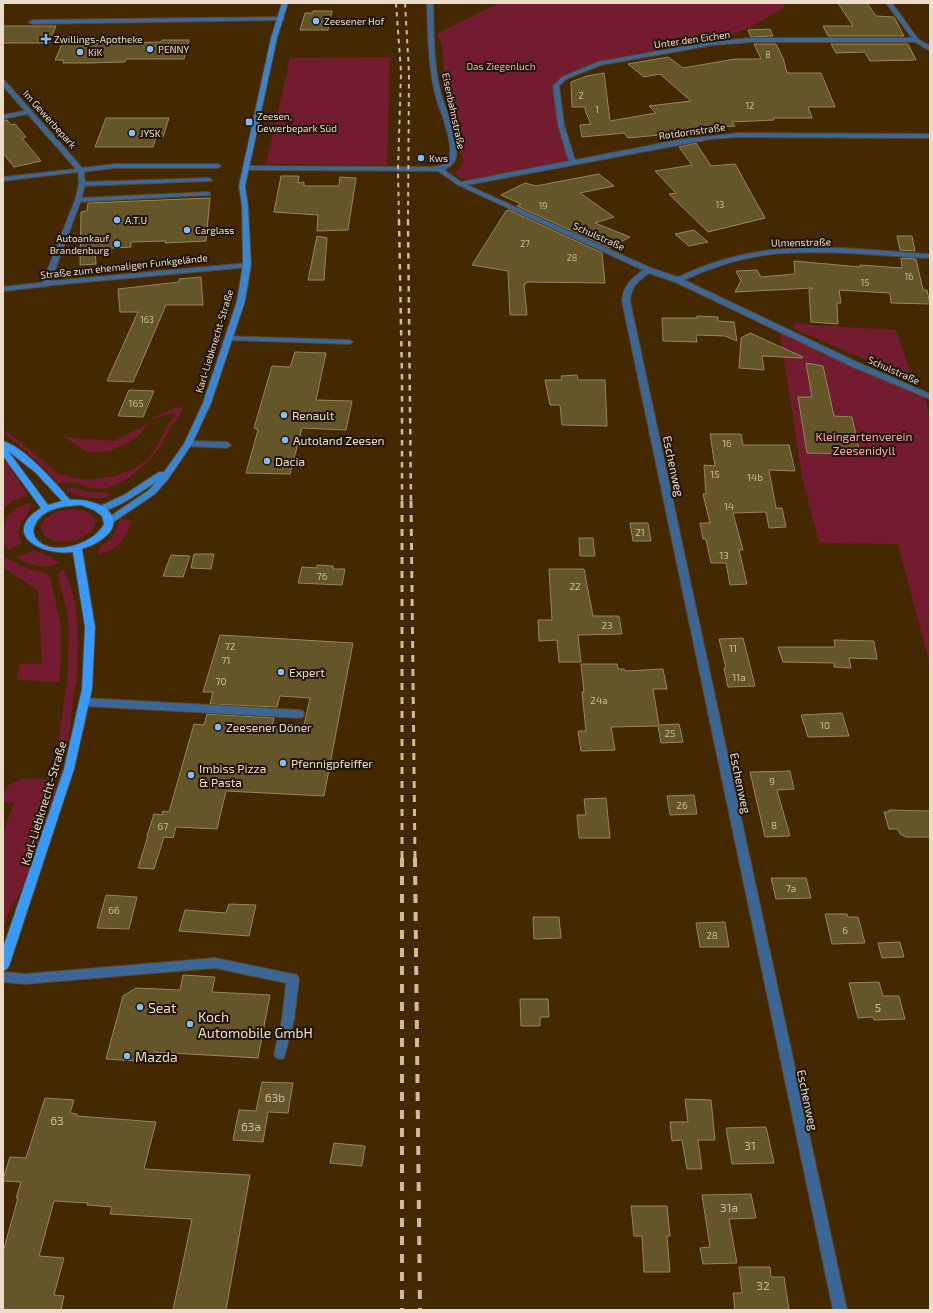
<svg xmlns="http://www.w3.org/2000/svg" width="933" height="1313" font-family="'Exo 2',sans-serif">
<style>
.green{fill:#731c31}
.building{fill:#655629;stroke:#968759}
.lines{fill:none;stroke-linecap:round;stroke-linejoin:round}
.lane-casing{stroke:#5e4520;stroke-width:2}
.street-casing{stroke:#5e4520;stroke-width:2}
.secondary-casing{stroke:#5e4520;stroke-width:2}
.primary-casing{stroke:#5e4520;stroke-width:2}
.lane{fill:#3b6695;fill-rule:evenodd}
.street{fill:#3b6695;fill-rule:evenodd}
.secondary{fill:#3b84cf;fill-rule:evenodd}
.primary{fill:#389bfb;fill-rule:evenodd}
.rail-far3{stroke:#cebba3;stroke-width:2;stroke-dasharray:4.5 4.5;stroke-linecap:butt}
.rail-far2{stroke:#cebba3;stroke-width:2.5;stroke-dasharray:5.5 5.5;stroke-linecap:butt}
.rail-far1{stroke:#cebba3;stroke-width:3;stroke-dasharray:7 7;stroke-linecap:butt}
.rail{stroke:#cebba3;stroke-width:4;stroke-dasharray:9 9;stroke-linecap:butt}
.poi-dot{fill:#83bcfb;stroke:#201405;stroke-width:1.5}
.labels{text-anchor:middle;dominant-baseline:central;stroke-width:4;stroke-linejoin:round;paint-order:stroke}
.far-number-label{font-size:9px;fill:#cbbaa0}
.far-poi-label{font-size:10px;fill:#eddcc8;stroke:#201405;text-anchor:start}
.far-street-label{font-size:10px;fill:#eddcc8;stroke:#201405}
.far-park-label{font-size:10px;fill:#faa5b0;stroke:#201405}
.number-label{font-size:10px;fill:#cbbaa0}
.poi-label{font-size:12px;fill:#eddcc8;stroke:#201405;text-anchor:start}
.park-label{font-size:12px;fill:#faa5b0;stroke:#201405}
.street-label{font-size:12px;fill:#eddcc8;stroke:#201405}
.near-number-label{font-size:12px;fill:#cbbaa0}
.near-poi-label{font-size:14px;fill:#eddcc8;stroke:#201405;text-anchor:start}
</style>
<rect width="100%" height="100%" fill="#432800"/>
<!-- green -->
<path class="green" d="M499 3H784L785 7 750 27 719 40 686 48 600 63 564 78 556 86V97L573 162 522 172 519 170C506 173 463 186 456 174V171L461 167 463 160 452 131 445 91 442 44 437 34Z
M390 57 387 165 266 164 290 58Z
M795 324 896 330 913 380 792 328Z
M780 333 924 396 930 415V666L898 544 819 543 802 477Z
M179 407 183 408C180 416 175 421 170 429 166 435 164 441 160 447 148 463 122 488 101 489 83 489 79 478 59 484 43 465 23 449 3 433V429C15 438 27 448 39 457 45 462 51 469 58 473 83 485 128 478 147 459 160 446 164 428 175 415L174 413 152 419 140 434 126 444 109 451 95 453 87 452 64 437 114 441 133 431 142 428 152 418 170 410Z
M3 458 11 469 28 496 12 501 3 510Z
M68 488C76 487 82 491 90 492 97 493 106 491 112 495 103 502 75 497 66 490Z
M31 502C30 520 11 522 22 543L9 550C0 541 2 518 13 510 18 506 25 505 31 502Z
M72 509C118 513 87 547 57 541 37 537 36 521 54 513 60 510 66 510 72 509Z
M122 519 131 520C129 539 115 550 98 555 97 544 111 541 113 536 116 531 116 523 122 519Z
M33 551 50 556 59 563C48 571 27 564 16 557Z
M3 555 20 566 45 573 48 575 51 581 61 626V659L59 682 17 680 19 664H42L38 591 3 567Z
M63 569C82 605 78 644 77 682L74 692 67 754 61 759 56 760 67 681 69 629 67 611 58 578 59 572Z
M22 779H51L56 785 58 790 27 881 9 912 3 930V833L14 802H3C3 788 8 783 22 779Z"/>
<!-- building -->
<path class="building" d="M838 3H867L876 16 894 17 904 36H828L823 26H853Z
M313 11H332L328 30H300L305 13H313Z
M3 26H56L49 43H3Z
M770 29 773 36 751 37 748 30Z
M162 40H189L184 59H126L125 62 88 63H63L64 60H55L62 44 161 42Z
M754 44H776L783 58 787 73H821L835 107H808L812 118H773L774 120 732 122 735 126 702 128 704 130 688 132 691 137 674 139 670 134 628 138 624 133 582 137 580 125 591 124 586 113 585 107H572L571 82 587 76 604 73 610 121 656 113 649 106 691 101 660 74 644 77 628 64 668 57 683 68 735 59H761Z
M831 44H908L916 60 870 61 865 52 836 53Z
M106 118H169L163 137H156L153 147H95Z
M3 120H7L11 125 15 124 26 137 22 138 41 161 14 167 3 153Z
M696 143 711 166 735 164 765 218 708 232 669 194 676 193 655 171 692 165 679 147Z
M599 174 614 186 580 193 614 217 595 223 630 237 610 248 517 206 521 204 501 195 525 183 536 186Z
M281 176H299L298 183 304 182V186H339L340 177 356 178 348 230 317 231 318 215 274 212Z
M210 198 206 241 165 243 166 241 131 242V247L95 249 96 264 80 265 81 212 87 211 88 203Z
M509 210 602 253 605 283 526 282V284H524L527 315H510L508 271 472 265 506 211Z
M694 230 708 242 689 246 675 234Z
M317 236 327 238 324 280H308Z
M897 236H912L915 251 900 250Z
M901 258 916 259 923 290H927L930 304 891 303 890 293 839 290 841 303H837L838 324 811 322 809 290 813 288 735 292 741 281 736 271 757 270 761 277 795 274 794 261 860 267V265L902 268Z
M201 277 203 305H166L133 382 107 381 138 312H120L118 289 179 282V279Z
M697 316 718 317V321L734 322 737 341 725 336 696 335 697 342 663 341 662 318H697Z
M750 333 803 357 802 358 762 356 764 370 739 368 741 338Z
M295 352 326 353 316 400 352 401 346 430 302 428 290 474 246 473 258 430 254 428 272 366 290 367Z
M806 363 823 366 834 416 852 417 860 454 807 453 798 397H812Z
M577 375 578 380H605L607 426 562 425 560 405H550L545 380H562L561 376Z
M129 390 154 391 143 417 118 416Z
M710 434H741L743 445H789L795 471 769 470 776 508H782L786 527 769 528 766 512 733 513 743 550H739L747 584 730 585 726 563H711L706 539H703L700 523H710L703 494H706L704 465 715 466Z
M630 523H648L651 541H633Z
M579 538H593L595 556H580Z
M194 554H214L211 569 191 568Z
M171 555 190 556 183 577 163 576Z
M317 565 333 566V569H345L342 585 298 583 302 567 317 568Z
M549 569H584L593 616H619L622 634 578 635 581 662H559L557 640 539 641 538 620H552Z
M220 635 353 643 324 796 226 791 217 829 176 827 173 838 164 837 154 869 138 868 148 836H147L154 814 162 815 163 811 169 812 194 724 204 725 207 714 274 718 271 728 303 730 310 698 280 696 277 707 210 704 213 692H203Z
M743 638 755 686 728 687 724 668H726L719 639Z
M834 640 874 641 877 659 849 658 851 668 834 667V663L783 662 778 647H835Z
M581 664H617L618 669H624L625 671 663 669 667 689H653L659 725 679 724 683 742 661 743 658 726 611 727 615 750 581 751 578 731H586L582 692H584Z
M842 713 849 736 808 737 801 715Z
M790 771 794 789 777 790 790 836 765 837 750 772Z
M694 795 697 814 670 815 667 796Z
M606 798 610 838H579L577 815H586L584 799Z
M889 810 930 811V837H906L900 834 898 829H889L884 812H889Z
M771 878H806L811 898 776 899Z
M106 895 137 897 129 929 97 928Z
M229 904 256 905 249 936 179 931 185 910 226 913Z
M825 914H847L848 917H858L865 943 832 944Z
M533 917H559L561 938 534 939Z
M725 922 729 947H700L696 923Z
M900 942 904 957 882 958 878 943Z
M183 975 215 977 212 992 270 995 258 1058 154 1052 152 1062 106 1059 123 996 136 988 180 990Z
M879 982 883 996H899L905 1019 874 1020 873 1017 858 1018 849 983Z
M520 999H548L549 1017H540V1026H521Z
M262 1082 293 1083 288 1113 268 1112 263 1142 233 1140 239 1110 256 1111Z
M45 1098 74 1100 70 1113 77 1114V1116L156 1122 144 1169 250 1175 226 1310H173L192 1219 110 1214 112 1207 87 1205 88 1203 54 1201 39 1256 64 1258 54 1295 64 1296 61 1310H3V1252L18 1198H16L21 1182 3 1181V1179L10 1157 26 1158Z
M685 1099 711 1100 715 1140H698L702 1169H687L682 1140 672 1141 670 1122H688Z
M766 1127 774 1163 732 1164 726 1128Z
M334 1143 365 1146 362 1166 330 1163Z
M751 1194 756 1218 729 1219 737 1263 703 1264 700 1248 710 1247 702 1195Z
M631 1206H667L670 1236H667L670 1272H644L642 1236H634Z
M739 1267H770L771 1277H784L789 1310H735L733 1293H742Z"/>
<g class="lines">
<!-- lane casing -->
<g class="lane-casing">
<path id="lane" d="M281 17 284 19 283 20 32 24 29 22 32 20Z
M30 110 32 111V113L3 119V115Z
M115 164H218L221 166 218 168H115L81 172 78 170 81 168Z
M209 178 212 180 211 181 82 186 79 184 82 182Z
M208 192 210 193V195L78 202 75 200 78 198Z
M46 282H49V286L3 291V287Z
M226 336 349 340 353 342 349 344 229 340H226Z
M188 441 227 442 231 445 227 448 185 446 184 444 185 442Z
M84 698 299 710 303 711 304 714 303 717 299 718 84 706 80 705 79 702 80 699Z
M215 958 297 975 299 979 294 1020 284 1058 280 1059 276 1058 274 1054 282 1020 286 983 215 968 25 984 3 982V972L25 974Z"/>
</g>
<!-- street casing -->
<g class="street-casing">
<path id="street" d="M427 3H433C434 30 433 59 439 86 443 107 460 135 456 157 455 163 450 167 444 170L461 182 569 161 558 125 553 86 562 77 598 62 713 41 752 38H912L886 3H892L918 39 930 46V51L915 42H752L713 45 601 65 566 79 559 86 564 125 575 160 678 140 738 133 930 134V138L738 137 711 139 467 185 651 268 678 277C710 262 748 251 783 249 832 245 882 251 930 254V258C882 256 832 250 784 253 750 255 714 266 684 280L859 363 930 394V399L853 367 675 282 649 273C638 281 631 286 630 301L847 1310H833L622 301C623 286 631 279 643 270L458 185 438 171 245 170 242 168 245 166 434 167 446 164C457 152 443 118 438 104 428 72 428 37 427 3Z
M3 80 5 81 84 170 85 184 81 200 51 281 247 263H250V267L43 286 42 284 75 200 79 184 78 172 3 181V177L76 169 3 86Z"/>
</g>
<!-- secondary casing -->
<g class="secondary-casing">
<path id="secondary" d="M282 3H288L277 38 245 186 248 206 251 265 245 301 211 403 192 444 168 479 155 494 112 523H106L104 521 106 519 149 490 156 482C145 489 110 514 98 511L97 509 98 507 124 495 159 472H164L184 444 203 403 237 301 243 265 242 206 239 186 271 38Z"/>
</g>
<!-- primary casing -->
<g class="primary-casing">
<path id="primary" d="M3 441C24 447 57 484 70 500 84 499 109 503 113 519 117 534 93 546 82 549L95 627 92 689 74 769 9 966 7 969 3 971V948L64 769 82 689 85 627 73 552C41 556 0 534 41 508L3 456ZM8 451 35 472 62 501 48 505ZM81 505 94 510 102 516 104 524C95 544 49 559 35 537 33 533 33 528 35 525 42 508 65 506 81 505Z"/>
</g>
<!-- lane -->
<use href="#lane" class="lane"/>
<!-- street -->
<use href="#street" class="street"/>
<!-- secondary -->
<use href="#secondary" class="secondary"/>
<!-- primary -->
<use href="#primary" class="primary"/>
<!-- rail-far3 -->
<path class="rail-far3" d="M396 3 401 72 398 169 399 221
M405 3 409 72 408 221"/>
<!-- rail-far2 -->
<path class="rail-far2" d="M399 220 402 378V502
M408 220 411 502"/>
<!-- rail-far1 -->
<path class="rail-far1" d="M402 501V859
M411 501 415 859"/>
<!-- rail -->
<path class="rail" d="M402 858V1310
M415 858 420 1310"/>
</g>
<!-- markers -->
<g class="poi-dot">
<circle cx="316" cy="21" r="4"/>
<path d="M44 33h4v4h4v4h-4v4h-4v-4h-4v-4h4z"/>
<circle cx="150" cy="49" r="4"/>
<circle cx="80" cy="52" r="4"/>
<rect x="245" y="118" width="8" height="8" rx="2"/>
<circle cx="132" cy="133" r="4"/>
<circle cx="421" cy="158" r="4"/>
<circle cx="117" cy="220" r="4"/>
<circle cx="187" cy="230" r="4"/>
<circle cx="117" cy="244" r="4"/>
<circle cx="284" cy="415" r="4"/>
<circle cx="285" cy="440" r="4"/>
<circle cx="267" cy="461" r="4"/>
<circle cx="281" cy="672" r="4"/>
<circle cx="218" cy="727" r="4"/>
<circle cx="283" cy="763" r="4"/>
<circle cx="191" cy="775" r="4"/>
<circle cx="140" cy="1007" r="4"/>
<circle cx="190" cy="1024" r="4"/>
<circle cx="127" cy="1056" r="4"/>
</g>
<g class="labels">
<!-- far-number labels -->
<g class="far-number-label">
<text x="768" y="54">8</text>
<text x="581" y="95">2</text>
<text x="750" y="105">12</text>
<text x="597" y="109">1</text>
<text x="720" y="204">13</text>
<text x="543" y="205">19</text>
<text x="525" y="243">27</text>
<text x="572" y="257">28</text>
<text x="909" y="276">16</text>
<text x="865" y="282">15</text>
<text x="147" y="319">163</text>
</g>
<!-- far-poi labels -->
<g class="far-poi-label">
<text x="324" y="21">Zeesener Hof</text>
<text x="54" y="39">Zwillings-Apotheke</text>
<text x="158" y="49">PENNY</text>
<text x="88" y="52">KiK</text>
<text x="257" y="116">Zeesen,<tspan x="257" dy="12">Gewerbepark Süd</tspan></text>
<text x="140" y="133">JYSK</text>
<text x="429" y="158">Kws</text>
<text x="125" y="220">A.T.U</text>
<text x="195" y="230">Carglass</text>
<text x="109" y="238" text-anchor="end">Autoankauf<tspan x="109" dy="12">Brandenburg</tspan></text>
</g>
<!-- far-street labels -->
<g class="far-street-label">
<text transform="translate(692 39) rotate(-8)">Unter den Eichen</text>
<text transform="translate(454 111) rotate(78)">Eisenbahnstraße</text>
<text transform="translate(50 119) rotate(48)">Im Gewerbepark</text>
<text transform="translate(692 131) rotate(-8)">Rotdornstraße</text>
<text transform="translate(599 236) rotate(24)">Schulstraße</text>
<text transform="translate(801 242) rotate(-1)">Ulmenstraße</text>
<text transform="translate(124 266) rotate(-6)">Straße zum ehemaligen Funkgelände</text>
<text transform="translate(214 341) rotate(-73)">Karl-Liebknecht-Straße</text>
<text transform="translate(894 370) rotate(24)">Schulstraße</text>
</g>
<!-- far-park labels -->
<g class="far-park-label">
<text x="501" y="66">Das Ziegenluch</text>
</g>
<!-- number labels -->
<g class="number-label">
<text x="136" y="403">165</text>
<text x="727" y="443">16</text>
<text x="715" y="474">15</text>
<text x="755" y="477">14b</text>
<text x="729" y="506">14</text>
<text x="640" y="532">21</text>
<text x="724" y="555">13</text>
<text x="322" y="576">76</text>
<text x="575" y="586">22</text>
<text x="607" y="625">23</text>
<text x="230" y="646">72</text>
<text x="733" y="648">11</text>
<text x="226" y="660">71</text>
<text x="739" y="677">11a</text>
<text x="221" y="681">70</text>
<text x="599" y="700">24a</text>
<text x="825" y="725">10</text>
<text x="670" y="733">25</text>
<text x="772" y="781">9</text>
<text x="682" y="805">26</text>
<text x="774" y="825">8</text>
<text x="163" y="826">67</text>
<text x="791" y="888">7a</text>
<text x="114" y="910">66</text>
<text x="845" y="930">6</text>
<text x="712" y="935">28</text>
</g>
<!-- poi labels -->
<g class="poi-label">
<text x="292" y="415">Renault</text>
<text x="293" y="440">Autoland Zeesen</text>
<text x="275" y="461">Dacia</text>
<text x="289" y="672">Expert</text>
<text x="226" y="727">Zeesener Döner</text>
<text x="291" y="763">Pfennigpfeiffer</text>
<text x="199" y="768">Imbiss Pizza<tspan x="199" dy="14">&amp; Pasta</tspan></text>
</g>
<!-- park labels -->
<g class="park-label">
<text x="864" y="436">Kleingartenverein<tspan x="864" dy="14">Zeesenidyll</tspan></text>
</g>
<!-- street labels -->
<g class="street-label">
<text transform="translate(674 466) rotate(78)">Eschenweg</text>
<text transform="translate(741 783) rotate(78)">Eschenweg</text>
<text transform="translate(43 803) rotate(-73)">Karl-Liebknecht-Straße</text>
<text transform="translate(808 1100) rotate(78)">Eschenweg</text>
</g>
<!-- near-number labels -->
<g class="near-number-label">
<text x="878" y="1007">5</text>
<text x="275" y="1097">63b</text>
<text x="57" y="1120">63</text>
<text x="251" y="1126">63a</text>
<text x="750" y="1145">31</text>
<text x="729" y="1207">31a</text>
<text x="763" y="1285">32</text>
</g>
<!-- near-poi labels -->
<g class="near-poi-label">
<text x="148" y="1007">Seat</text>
<text x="198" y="1016">Koch<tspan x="198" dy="16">Automobile GmbH</tspan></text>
<text x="135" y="1056">Mazda</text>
</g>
</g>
<!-- border -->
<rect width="933" height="1313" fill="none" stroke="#eddcc8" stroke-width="8"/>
</svg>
